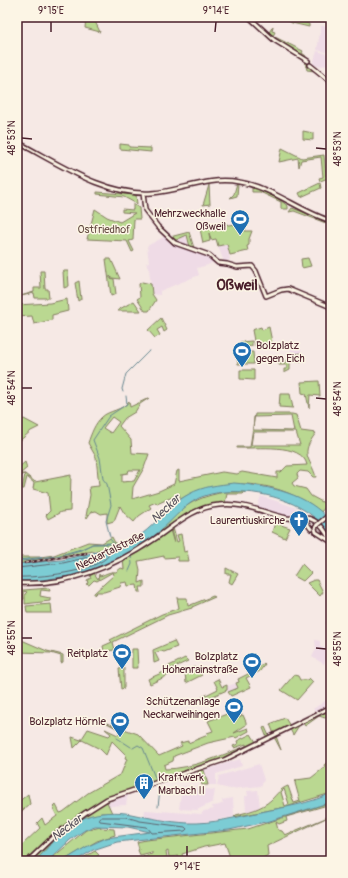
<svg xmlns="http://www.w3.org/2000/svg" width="348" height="878" font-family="Pangolin,sans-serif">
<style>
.built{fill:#efdbe6}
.green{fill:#bad891;stroke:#827c5e;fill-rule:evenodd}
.water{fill:#7bccd4;stroke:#678790}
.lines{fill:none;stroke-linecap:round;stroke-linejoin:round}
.shore{stroke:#5e646f;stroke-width:1}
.stream{stroke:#678790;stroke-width:1}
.secondary-casing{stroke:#4a1f2b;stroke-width:6}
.secondary{stroke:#fcf5e5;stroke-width:3}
.rail-casing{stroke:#4a1f2b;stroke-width:2.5}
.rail{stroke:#fcf5e5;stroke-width:1;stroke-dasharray:3;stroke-linecap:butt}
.secondary-bridge-casing{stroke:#4a1f2b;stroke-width:6;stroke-linecap:butt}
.secondary-bridge{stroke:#fcf5e5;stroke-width:3}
.ticks{fill:none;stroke:#4a1f2b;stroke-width:1.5}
.labels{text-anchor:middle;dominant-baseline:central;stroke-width:3;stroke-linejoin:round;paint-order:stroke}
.poi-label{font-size:11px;fill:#4a1f2b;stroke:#fcf5e5;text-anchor:end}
.park-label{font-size:11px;fill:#664d44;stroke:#fcf5e5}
.street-label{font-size:11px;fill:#4a1f2b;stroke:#fcf5e5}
.water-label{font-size:12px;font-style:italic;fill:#59535e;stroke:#fcf5e5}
.district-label{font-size:15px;font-weight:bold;fill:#4a1f2b;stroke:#fcf5e5}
.neatline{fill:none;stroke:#4a1f2b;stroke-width:1.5}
.ticks-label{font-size:10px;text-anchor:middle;fill:#4a1f2b}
</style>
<rect width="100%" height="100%" fill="#f6e9e5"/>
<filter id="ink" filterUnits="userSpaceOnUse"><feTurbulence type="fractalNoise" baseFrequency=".025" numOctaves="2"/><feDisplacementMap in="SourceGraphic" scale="8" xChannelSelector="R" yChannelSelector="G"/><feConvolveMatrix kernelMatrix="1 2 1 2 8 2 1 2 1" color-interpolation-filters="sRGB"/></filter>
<g filter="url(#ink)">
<!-- built -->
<path class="built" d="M331 24V53L317 50 321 26H330Z
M317 51 331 55V65L317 66 313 64Z
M186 235 189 248 206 255 213 262 208 265 197 268 199 275 160 291V295L152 294 149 269 146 263 149 262 147 246 164 237H168L173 241Z
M227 244 230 260 224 262 218 246Z
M291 347 301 348V353L291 355Z
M261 496 303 510 301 517 280 515 257 508Z
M315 640 320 641V647L331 650 324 664 312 657 316 649Z
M236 683 238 688 228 692 226 687Z
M328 699 331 705 319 713 313 709Z
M240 759 242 766 216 774V785H208L204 770Z
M259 764 264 780 261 786 230 789 217 786 219 776Z
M182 786 215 790 213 802 197 810 179 809Z
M258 790 260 808 246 812 245 796H248L247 791Z
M126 793 128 794 126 805 109 806 106 802Z
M233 798 234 817 206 822 187 823 144 818 145 810 201 814 204 811 214 809 212 807V804L214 806 219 805 223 803 222 800Z"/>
<!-- green -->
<path class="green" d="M86 17H93L100 32 85 28Z
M247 17H249L266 35 307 62 308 67 310 66 315 71 307 70 305 62 267 37Z
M282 17 309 24V27L292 23Z
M273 26 272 31 275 32 273 36 303 51 302 53 306 56 305 58 268 34Z
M303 131 313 133V140L303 139Z
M120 144 129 145V147L151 148V152L120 149Z
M282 148 302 158 324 155 326 176 331 177 320 181 319 178 323 177 321 157 301 160 299 167 298 158 279 162Z
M237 183C256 187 273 194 288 206V209H281V202L260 192H252V187L238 184 237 196 230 198 234 194Z
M320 183 321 188 301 197 299 193Z
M209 185 210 204 203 205Z
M97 192 136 195 137 204 124 197 97 194Z
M133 204 139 208 140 219H134L133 240 129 241 134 251 132 252 127 241 87 239 95 209 107 217 120 222 135 213 122 212V209L133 210Z
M292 208 331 222V225L294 211 289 212Z
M224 222 228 225 245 223V231H252L249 239V245L247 246 248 251 230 255 227 244 218 246 216 239 211 240 209 233 210 241 203 243 200 229Z
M165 230 170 237 189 232 194 248 190 247 187 235 174 241 164 231Z
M308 258 311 266 302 268 301 259Z
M106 259H111L120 279 112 278 110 276V278L114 279 116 294 111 296Z
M40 271H44L45 289H48L49 298H35L34 293 17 297 34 292V288H41Z
M63 271H68L69 286 64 288Z
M79 281 81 299 78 301 75 283Z
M142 282 151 284 152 294 156 300 149 311H145L137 299 140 297 139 284Z
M67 299 68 311 52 315V320L34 324 32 316 17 317V305L50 303Z
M134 301 141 311H118V310Z
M161 318 167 330 164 332 162 327 157 330 160 335 155 338 148 330Z
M261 327 262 330 269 327 272 342 255 346 252 330Z
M252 341V346L237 348 240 342Z
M253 352 254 364H238L236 353Z
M301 353 302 361H292L291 355Z
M290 359V370L284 373V369H287V365H279L278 360 279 363 286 362 287 360Z
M240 370H254V380L240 379Z
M319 381 320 396 310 395 309 408 306 394 302 393 301 382Z
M280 394H290L293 408 279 407Z
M149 398 140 404 135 412 125 418 119 426 131 440 132 453 149 454 144 468 133 487 132 499 159 491 174 484 177 471 179 470V481L222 472 237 474 242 472 277 478V472H281L287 466 307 465C302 442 256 449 237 448V447H250L255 414H292L296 415 301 431 316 433C299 455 310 457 316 477H313L308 472 300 471 297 474 298 478 292 483 294 486 306 489 311 496 324 503 331 493V500L321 512C288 487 251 478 210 488 200 491 190 493 181 499L179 494 157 504 156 502 149 505 151 508 139 516 134 522 124 513 120 506 114 521 107 523V513L101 514 96 511 91 512 87 518 86 516 90 495 89 487 99 486 96 457 88 443C91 434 95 423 102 417 109 410 122 411 129 401L130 407ZM291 416 294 431 253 430 254 417ZM112 417 119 422 111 433 103 428ZM296 432 300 445H251L253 432ZM129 470H140L134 481 122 482V474L128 473Z
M24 419 39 427 31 431 17 443V422Z
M25 462 27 468 20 474H25L18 477 17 481V469Z
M25 474 35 482 71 475 70 511 61 512 48 519 46 515 50 511 48 493 33 489 34 483 27 477 24 489H22Z
M225 492H245L243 494H227L225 503 214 505 177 520 146 544 121 558 88 572C110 562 133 552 152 537 162 531 168 522 176 514 190 501 207 495 225 492Z
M275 523 290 528 285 538 272 532Z
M173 528 177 542 179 541 177 535 181 534 184 552 187 551 189 561H178V557L164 558V556L139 561H138L140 570 139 583 144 581V587H140L141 592H138L137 585 128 586 127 582 121 583 120 587 104 592H97L94 595V593L114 575 113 572 97 581 94 580 89 585 86 584 88 583 87 580 91 578 90 576 94 573 98 579 99 574 100 576C106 574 110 571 116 572L121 568 124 569 123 559 146 548 170 530 174 543 171 530Z
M112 537 117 547 17 564V557H40L54 555 88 542 102 543Z
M302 564 311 573 303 581 294 576Z
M226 568 238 574 232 584 229 582 231 574H226Z
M314 580H317L323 592 320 596 307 583Z
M20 588V590H24L49 588 50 591 41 590 40 596 50 598V601L25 604V594L27 592 23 591 24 599 21 600 17 594V589Z
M213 596 215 597 192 607V608L168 615 121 638 113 642 115 650 104 651 103 646 112 642 110 640 162 614 179 608 177 598H187L188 606Z
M51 604 52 613H27L26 606Z
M327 622H331V641L329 642Z
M17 638 47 651 63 655V662L61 663V656L51 653 17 652Z
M174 641 177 647 164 652 161 651 155 653 159 661 154 663 153 650Z
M132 649H137L138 668H132Z
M185 658 188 661 166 671 169 675 150 684 148 679 166 671 165 668Z
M264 663 265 664 260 671 246 678 251 687 231 696 228 692 238 688 236 683 239 682 238 679 250 673 252 674Z
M194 667 202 675 186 683 185 672Z
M124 668V688L121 689 119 669Z
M294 675 298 676 300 680H307L309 678 313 682 297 700 281 690Z
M218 679 222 687 227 685V690L204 700 202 697 218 689 214 681Z
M331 705V716L325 718 319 716 305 726 303 723 298 727 293 735 290 729 276 736 281 750 274 737 224 759 111 797C79 813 52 836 27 861H17V839L22 845 40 828 37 823 42 818 45 825 57 816 53 808 56 805 60 813 63 812 88 793 121 774 127 759 125 758 126 755 112 741 106 755 100 749 82 740 74 748 72 737 81 740 88 729 109 736 111 734 105 729 118 735 120 730 107 723 138 734 159 756 182 746 180 743 188 741V743L208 735 207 733 213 731 208 721 227 714 234 719 243 715 246 722V725L234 733 248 728 249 731 236 738 235 737 208 743 174 756 173 761 164 765 165 769C192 769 222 755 246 746V744L234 748 233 746 238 744 237 741 251 734 256 742 267 738 263 728 265 727 269 736 274 734 270 724 285 718 290 726 319 713Z
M331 759V793L286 807 234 817 236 815C248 812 261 809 271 800 277 794 280 789 288 786L294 803 300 801 295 783 296 780 311 778 325 767 324 765ZM284 789 289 804 285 806 281 792Z
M204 770 208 785H202L198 771Z
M128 792V794L107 802 112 813H101L36 861H30C59 832 90 807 128 792Z
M28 794 30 804 17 815V803Z
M331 802V804L286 817 287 821 279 824 276 822 278 830 282 831 285 835 328 817 267 846 268 855 258 861H234L232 856 230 857 225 843 204 847 182 854 184 861H180L178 856 169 857 168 851 166 852 167 857 156 861H149L147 857 144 858 143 856 152 854V852L140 855 138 850 139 849 137 842 146 840 248 829Z
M100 826 101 828 114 829 115 835 97 841 63 861H48L86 830Z
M95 851 99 855 91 861H78Z"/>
<!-- water -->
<path class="water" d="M234 483C269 486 308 493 331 522V538C324 527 316 517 304 510 278 493 228 485 199 498 181 507 171 523 155 535 138 549 99 570 77 575 65 577 53 578 41 580 33 581 25 582 17 581V564L62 560 114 548 111 544H92L81 550 57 556 22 561 17 560 57 556 81 549 93 544 111 543 116 547C151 537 161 509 189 494 204 486 218 485 234 483Z
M331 793V802L270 821 229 830 117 842 93 850 75 861H63L86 847 106 838 150 832 128 827 95 826 85 830 70 840 48 861H36C45 849 72 822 86 817 98 812 118 811 131 814 150 818 169 822 188 823 212 824 237 817 261 812 284 807 310 804 331 793Z"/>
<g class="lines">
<!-- shore -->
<path class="shore" d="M17 568 63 563 101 554H108L109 555C97 572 37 578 17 577
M100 817H126L140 821 185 827 187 829 185 831 152 833 147 827 100 821 99 819Z"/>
<!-- stream -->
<path class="stream" d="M123 392 122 389 126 374 149 351
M110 537 106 521 111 505 107 484 103 479 100 458 93 440 109 416 127 404 126 396
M110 539 116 546
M129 571 132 564 131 556
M17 590 18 584
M117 738 131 747
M133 748 138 745 143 748 156 780
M158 807 160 789"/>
<!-- secondary casing -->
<g class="secondary-casing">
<path id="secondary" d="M249 17 274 40 308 61
M310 65 331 82
M17 142C58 163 104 196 152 193 182 191 208 176 239 182 272 187 299 211 331 221
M143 193 145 210 158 227 175 243 209 255 218 263 227 264 237 267 252 266 256 271 266 296 281 290 288 289 331 307
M296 520 308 525 311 529
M317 525 315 528 316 532 330 541
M17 583C68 586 112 568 153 540 174 526 193 507 219 505 244 502 264 513 287 518 293 519 299 518 305 518 318 518 326 532 331 541
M28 861 54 836 85 813 107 799 224 760 331 707"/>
</g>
<!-- secondary -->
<use href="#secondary" class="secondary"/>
<!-- rail casing -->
<g class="rail-casing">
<path id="rail" d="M25 563 86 553"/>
</g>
<!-- rail -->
<use href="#rail" class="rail"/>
<!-- secondary-bridge casing -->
<g class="secondary-bridge-casing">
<path id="secondary-bridge" d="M317 525 329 515"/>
</g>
<!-- secondary-bridge -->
<use href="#secondary-bridge" class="secondary-bridge"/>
</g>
</g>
<!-- ticks -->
<path class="ticks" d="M51 32V22M215 32 216 22M22 138 32 139M316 148 326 149M22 388H32M316 398 326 399M22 638H32M316 648 326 649M187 856V846"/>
<!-- icons -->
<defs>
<g id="stadium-pin" transform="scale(1)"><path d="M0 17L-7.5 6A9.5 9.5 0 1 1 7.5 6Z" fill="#1f6fb2" stroke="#fcf5e5"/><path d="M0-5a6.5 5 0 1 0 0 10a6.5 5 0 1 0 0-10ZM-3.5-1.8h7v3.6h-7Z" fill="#fff"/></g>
<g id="church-pin" transform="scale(1)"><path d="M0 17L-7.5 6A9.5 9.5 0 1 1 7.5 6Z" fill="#1f6fb2" stroke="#fcf5e5"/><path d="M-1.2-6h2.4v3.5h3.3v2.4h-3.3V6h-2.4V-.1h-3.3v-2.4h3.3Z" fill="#fff"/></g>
<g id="building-pin" transform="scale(1)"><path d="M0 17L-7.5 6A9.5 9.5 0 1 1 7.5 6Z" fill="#1f6fb2" stroke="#fcf5e5"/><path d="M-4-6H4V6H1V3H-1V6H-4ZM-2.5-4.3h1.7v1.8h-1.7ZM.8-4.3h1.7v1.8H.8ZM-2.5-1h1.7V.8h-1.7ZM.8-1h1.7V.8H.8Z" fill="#fff"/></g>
</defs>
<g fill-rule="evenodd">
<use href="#stadium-pin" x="240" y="219"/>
<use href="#stadium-pin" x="242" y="351"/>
<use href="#church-pin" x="299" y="520"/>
<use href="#stadium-pin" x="122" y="653"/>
<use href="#stadium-pin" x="252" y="662"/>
<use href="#stadium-pin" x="234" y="707"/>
<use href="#stadium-pin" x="120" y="721"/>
<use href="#building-pin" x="144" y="783"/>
</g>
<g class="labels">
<!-- poi labels -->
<g class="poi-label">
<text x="226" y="213">Mehrzweckhalle<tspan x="226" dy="13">Oßweil</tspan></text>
<text x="256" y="345" text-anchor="start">Bolzplatz<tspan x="256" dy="13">gegen Eich</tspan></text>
<text x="285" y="520">Laurentiuskirche</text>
<text x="108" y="653">Reitplatz</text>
<text x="238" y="656">Bolzplatz<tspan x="238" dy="13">Hohenrainstraße</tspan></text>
<text x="220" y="701">Schützenanlage<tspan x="220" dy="13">Neckarweihingen</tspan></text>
<text x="106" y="721">Bolzplatz Hörnle</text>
<text x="158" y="777" text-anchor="start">Kraftwerk<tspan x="158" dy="13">Marbach II</tspan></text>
</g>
<!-- park labels -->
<g class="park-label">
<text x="104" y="229">Ostfriedhof</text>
</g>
<!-- street labels -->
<g class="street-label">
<text transform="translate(110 551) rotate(-26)">Neckartalstraße</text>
</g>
<!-- water labels -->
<g class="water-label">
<text transform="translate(166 509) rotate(-43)">Neckar</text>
<text transform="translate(67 828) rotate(-37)">Neckar</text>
</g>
<!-- district labels -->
<g class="district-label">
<text x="237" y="285">Oßweil</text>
</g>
</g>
<!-- margin -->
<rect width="348" height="878" fill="none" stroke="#fcf5e5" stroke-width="44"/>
<rect x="22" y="22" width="304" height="834" class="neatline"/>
<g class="ticks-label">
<text x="51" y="14">9°15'E</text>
<text x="216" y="14">9°14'E</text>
<text transform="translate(11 138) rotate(-90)" y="4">48°53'N</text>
<text transform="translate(337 149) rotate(-90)" y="4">48°53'N</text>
<text transform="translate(11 388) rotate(-90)" y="4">48°54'N</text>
<text transform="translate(337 399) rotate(-90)" y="4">48°54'N</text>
<text transform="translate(11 638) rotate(-90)" y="4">48°55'N</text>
<text transform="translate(337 649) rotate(-90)" y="4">48°55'N</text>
<text x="187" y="870">9°14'E</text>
</g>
</svg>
